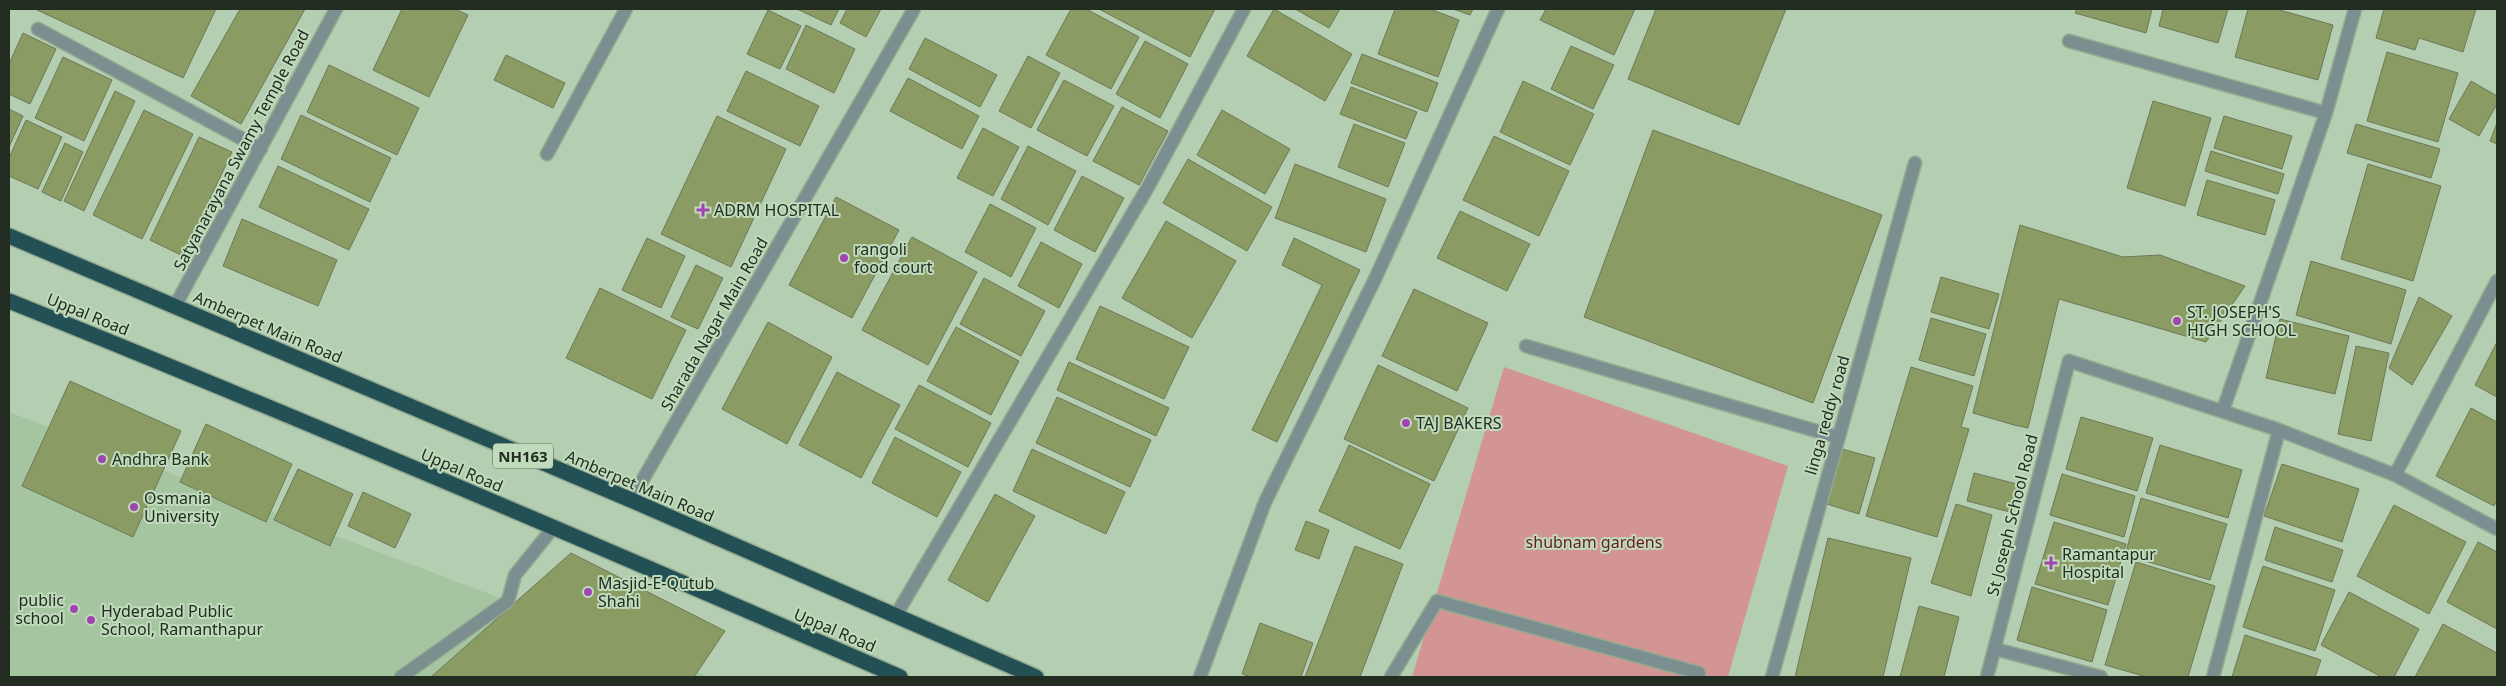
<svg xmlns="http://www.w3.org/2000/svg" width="2506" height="686" font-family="'Noto Sans',sans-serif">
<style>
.built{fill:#a5c5a1}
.green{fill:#d29593}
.building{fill:#8a9b63;stroke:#6e7857}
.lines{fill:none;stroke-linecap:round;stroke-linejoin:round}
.minor-casing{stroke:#93aa91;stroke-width:15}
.highway-casing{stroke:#93aa91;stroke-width:18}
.minor{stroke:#7b8e90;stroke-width:12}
.highway{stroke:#225054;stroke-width:15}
.poi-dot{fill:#a044af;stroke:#c0dbbc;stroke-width:2}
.labels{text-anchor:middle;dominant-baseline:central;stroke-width:4;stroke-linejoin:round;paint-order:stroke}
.shield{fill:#c0dbbc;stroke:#516050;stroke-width:1}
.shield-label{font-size:15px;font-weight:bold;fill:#222c21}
.street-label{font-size:16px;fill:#222c21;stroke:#c0dbbc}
.poi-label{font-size:16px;fill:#222c21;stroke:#c0dbbc;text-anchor:start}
.park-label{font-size:16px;fill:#681a1e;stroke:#c0dbbc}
</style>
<rect width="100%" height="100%" fill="#b3ceb0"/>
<!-- built -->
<path class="built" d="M9 412 508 601 710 677H9Z"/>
<!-- green -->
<path class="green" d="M1504 367 1788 466 1728 677H1412Z"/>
<!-- building -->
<path class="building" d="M35 9H216L183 78Z
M240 9H305L241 124 191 96Z
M402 9H455L468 15 429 97 373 70Z
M797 9H839L831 25Z
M847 9H881L866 37 840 23Z
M1071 9H1086L1139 37 1111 89 1046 55Z
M1099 9H1215L1190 57Z
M1274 9 1352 54 1325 101 1247 56Z
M1295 9H1340L1329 28Z
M1395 9H1430L1459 20 1438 77 1378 54Z
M1453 9H1473L1470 15Z
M1546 9H1635L1614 55 1540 20Z
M1656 9H1786L1739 125 1628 79Z
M2077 9H2152L2146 33 2075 13Z
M2163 9H2228L2218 43 2159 26Z
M2248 9H2276L2333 25 2318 80 2235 57Z
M2384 9H2476L2463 52 2419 38 2415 50 2376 38Z
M768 10 801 26 780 69 747 54Z
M806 25 855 49 834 93 786 69Z
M23 33 56 49 30 104 9 94V64Z
M925 38 997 75 980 107 909 69Z
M1145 41 1188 64 1160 118 1116 94Z
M1571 46 1614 65 1593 109 1551 89Z
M2387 52 2458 73 2438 142 2367 121Z
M1362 54 1438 83 1427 112 1351 83Z
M506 55 565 83 553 108 494 80Z
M1028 56 1060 73 1031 128 999 111Z
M63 57 112 80 84 141 35 118Z
M329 65 419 108 397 155 307 112Z
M746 71 819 106 800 146 727 111Z
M908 78 979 116 962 149 890 111Z
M1064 80 1114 106 1087 156 1037 130Z
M1523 81 1594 114 1570 165 1500 132Z
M2471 81 2497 96V104L2479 136 2449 119Z
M1351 87 1417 112 1406 139 1340 114Z
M115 91 135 101 84 211 64 201Z
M2153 101 2211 118 2185 206 2127 188Z
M1122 107 1168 131 1139 185 1093 161Z
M9 109 23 116 9 147Z
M144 110 193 134 142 239 93 215Z
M1222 110 1290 149 1265 194 1197 155Z
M301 115 391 158 370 202 281 159Z
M717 116 786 149 731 267 661 234Z
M2224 116 2292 136 2282 169 2214 148Z
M26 120 62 137 38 189 9 176V158Z
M2497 123V144L2490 141Z
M1354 124 1405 143 1388 187 1338 167Z
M2356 124 2440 149 2431 178 2347 153Z
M983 128 1019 147 993 196 957 178Z
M1653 130 1882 215 1813 403 1584 317Z
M1494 136 1569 171 1539 236 1463 200Z
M199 137 232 152 183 256 150 240Z
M65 143 83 152 61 201 42 192Z
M1028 146 1076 171 1048 225 1001 199Z
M2211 151 2284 174 2278 194 2205 171Z
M1188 159 1272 207 1247 251 1163 203Z
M1295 164 1386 199 1366 252 1275 218Z
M2368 164 2441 186 2413 281 2341 259Z
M278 166 369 209 349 250 259 207Z
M1082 176 1124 198 1095 252 1054 230Z
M2207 180 2275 200 2265 235 2197 215Z
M836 197 899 230 852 318 789 285Z
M990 204 1036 228 1011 277 965 252Z
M1460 211 1530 244 1507 291 1437 258Z
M242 219 337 260 318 306 223 266Z
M1166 221 1236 261 1192 338 1122 298Z
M2020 225 2123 257 2160 255 2245 286 2206 342 2059 299 2028 428 2014 425 1973 413Z
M912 237 977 272 928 365 862 330Z
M647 238 685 256 661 308 622 290Z
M1294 238 1360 270 1277 442 1252 430 1322 285 1282 265Z
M1041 242 1082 264 1059 308 1018 286Z
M2311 261 2406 290 2391 344 2296 315Z
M696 265 723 278 698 329 671 317Z
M1941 277 1999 294 1989 329 1931 312Z
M984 278 1045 311 1021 356 960 324Z
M600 288 686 330 652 399 566 358Z
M1414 289 1488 323 1457 391 1382 356Z
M2419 297 2452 316 2412 385 2389 368Z
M1100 306 1189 347 1164 399 1076 359Z
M1931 318 1986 334 1974 376 1919 360Z
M2280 319 2349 336 2335 394 2266 378Z
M768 322 832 357 787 444 722 409Z
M956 327 1019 361 991 415 927 381Z
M2497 342V397L2475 385Z
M2356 346 2389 353 2371 441 2338 434Z
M1069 362 1169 408 1156 436 1057 390Z
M1378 365 1468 408 1434 481 1344 439Z
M1911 367 1973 386 1961 427 1969 429 1937 537 1866 516Z
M837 372 900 405 861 478 799 445Z
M70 381 181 431 133 537 22 486Z
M919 385 991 423 968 467 895 429Z
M1057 397 1151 440 1130 487 1036 443Z
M2471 408 2497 422V500L2494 506 2436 476Z
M2081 417 2153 438 2137 491 2066 469Z
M206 424 292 464 266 522 180 482Z
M895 437 961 472 937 517 872 483Z
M1349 445 1430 484 1400 549 1319 511Z
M2160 445 2242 470 2228 518 2146 493Z
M1032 449 1125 492 1106 534 1013 491Z
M1842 449 1875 458 1859 514 1827 504Z
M2282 464 2359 489 2342 542 2264 516Z
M298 469 353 494 330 546 274 520Z
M1974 473 2017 484 2010 512 1967 501Z
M2062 474 2135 496 2124 537 2050 515Z
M363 492 411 514 395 548 348 526Z
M995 494 1035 516 988 602 948 580Z
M2141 498 2227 524 2210 580 2125 555Z
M1956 504 1992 515 1971 596 1931 583Z
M2394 505 2466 542 2429 614 2357 576Z
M1306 521 1329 530 1319 559 1295 550Z
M2054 522 2126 544 2108 605 2035 584Z
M2275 527 2343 550 2332 582 2265 560Z
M1828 538 1911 558 1883 677H1795Z
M2478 542 2497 552V629L2447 602Z
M1355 546 1403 564 1360 677H1305Z
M571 553 725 631 694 677H431Z
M2136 562 2215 586 2188 677H2147L2105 665Z
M2263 566 2335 590 2315 651 2243 627Z
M2032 587 2107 610 2092 662 2017 640Z
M2349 592 2419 629 2394 677H2382L2321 645Z
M1919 606 1959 617 1944 677H1900Z
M1260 623 1313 643 1301 677H1252L1242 674Z
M2443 624 2497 653V677H2415Z
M2245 635 2321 660 2315 677H2232Z"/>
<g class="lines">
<!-- minor casing -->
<g class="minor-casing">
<path id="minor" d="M38 29 261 149
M2069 41 2326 113
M547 154 626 9
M175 306 336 9
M1526 346 1837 437
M2069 361 2279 430 2395 475 2497 529
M2223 410 2326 113 2355 9
M2395 475 2497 281
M631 500 914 9
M896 615 1148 187 1244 9
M1995 649 2101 677
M401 677 508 601 515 575 553 528
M1200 677 1265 502 1375 279 1498 9
M1391 677 1437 601 1699 673
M1772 677 1915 163
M1987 677 2069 361
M2213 677 2279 430"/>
</g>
<!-- highway casing -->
<g class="highway-casing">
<path id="highway" d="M9 236 631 500 1036 677
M9 301C308 421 604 548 900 677"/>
</g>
<!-- minor -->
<use href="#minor" class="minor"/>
<!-- highway -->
<use href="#highway" class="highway"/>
</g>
<!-- markers -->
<g class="poi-dot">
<path d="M700.5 202.5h5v5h5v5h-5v5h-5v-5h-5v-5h5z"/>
<circle cx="844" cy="258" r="5"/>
<circle cx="2177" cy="321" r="5"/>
<circle cx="1406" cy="423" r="5"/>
<circle cx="102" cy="459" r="5"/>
<circle cx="134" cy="507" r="5"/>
<path d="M2048.5 555.5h5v5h5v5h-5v5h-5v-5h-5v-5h5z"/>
<circle cx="588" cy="592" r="5"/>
<circle cx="74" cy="609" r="5"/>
<circle cx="91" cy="620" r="5"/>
</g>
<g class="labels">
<!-- shield labels -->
<rect class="shield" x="493" y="443.5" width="60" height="25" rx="4"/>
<g class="shield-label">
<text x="523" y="456">NH163</text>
</g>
<!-- street labels -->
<g class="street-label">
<text transform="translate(241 150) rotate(-62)">Satyanarayana Swamy Temple Road</text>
<text transform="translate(88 314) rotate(22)">Uppal Road</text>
<text transform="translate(714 324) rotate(-60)">Sharada Nagar Main Road</text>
<text transform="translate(268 327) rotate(23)">Amberpet Main Road</text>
<text transform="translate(1827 415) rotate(-74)">linga reddy road</text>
<text transform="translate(462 470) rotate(23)">Uppal Road</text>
<text transform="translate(640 486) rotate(23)">Amberpet Main Road</text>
<text transform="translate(2012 515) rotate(-76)">St Joseph School Road</text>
<text transform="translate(835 630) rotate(23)">Uppal Road</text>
</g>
<!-- poi labels -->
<g class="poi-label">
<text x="714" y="210">ADRM HOSPITAL</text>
<text x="854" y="249">rangoli<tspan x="854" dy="18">food court</tspan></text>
<text x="2187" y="312">ST. JOSEPH'S<tspan x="2187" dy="18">HIGH SCHOOL</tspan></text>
<text x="1416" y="423">TAJ BAKERS</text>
<text x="112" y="459">Andhra Bank</text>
<text x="144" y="498">Osmania<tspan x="144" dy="18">University</tspan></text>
<text x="2062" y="554">Ramantapur<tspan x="2062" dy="18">Hospital</tspan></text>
<text x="598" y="583">Masjid-E-Qutub<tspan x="598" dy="18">Shahi</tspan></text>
<text x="64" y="600" text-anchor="end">public<tspan x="64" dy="18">school</tspan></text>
<text x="101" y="611">Hyderabad Public<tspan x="101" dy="18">School, Ramanthapur</tspan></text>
</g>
<!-- park labels -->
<g class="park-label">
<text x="1594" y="542">shubnam gardens</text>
</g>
</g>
<!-- border -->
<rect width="2506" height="686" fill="none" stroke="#222c21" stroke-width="20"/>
</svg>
